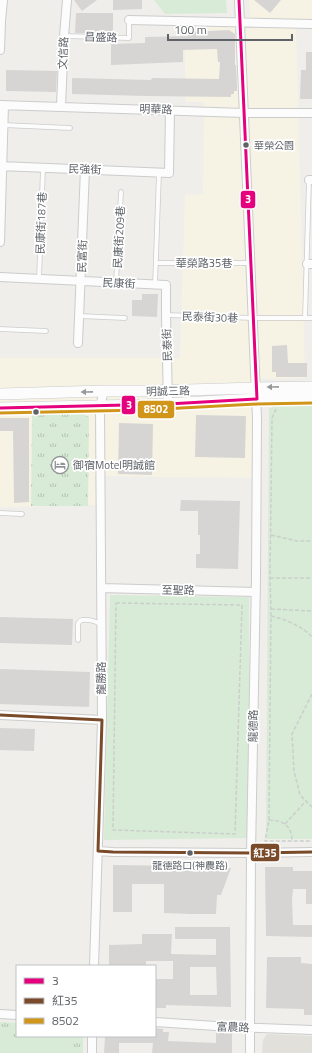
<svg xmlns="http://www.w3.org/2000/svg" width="312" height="1053" font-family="'Titillium Web','Noto Sans TC',sans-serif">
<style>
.commercial{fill:#f7f3e4}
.education{fill:#e2e0da}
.grass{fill:url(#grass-tufts)}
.park{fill:#d8ebd6}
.building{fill:#d6d5d3;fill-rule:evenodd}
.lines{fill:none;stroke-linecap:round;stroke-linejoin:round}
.lane-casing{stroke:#cbcccc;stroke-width:5.5}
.street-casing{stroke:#cbcccc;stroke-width:10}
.secondary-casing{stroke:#cacacb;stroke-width:12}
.path{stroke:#cacfcc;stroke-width:1.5;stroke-dasharray:4 2;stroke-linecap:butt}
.lane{stroke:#fdfcfc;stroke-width:4}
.street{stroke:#fdfcfc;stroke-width:8}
.secondary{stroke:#fdfcfc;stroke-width:11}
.bus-1-casing{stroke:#fff;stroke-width:6}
.bus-2-casing{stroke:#fff;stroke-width:6}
.bus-3-casing{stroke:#fff;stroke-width:6}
.bus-1{stroke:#e5007d;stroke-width:3}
.bus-2{stroke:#7a4b2a;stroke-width:3}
.bus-3{stroke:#d1951a;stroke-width:3}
.oneway{fill:#96999c}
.bus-dot{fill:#5f6368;stroke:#fff;stroke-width:1.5}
.labels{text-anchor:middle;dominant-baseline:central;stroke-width:3.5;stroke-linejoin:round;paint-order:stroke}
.bus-label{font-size:10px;fill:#5f6368;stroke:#fff;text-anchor:start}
.street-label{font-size:11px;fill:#5f6368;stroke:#fff}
.poi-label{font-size:11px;fill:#5f6368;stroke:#fff;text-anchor:start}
.line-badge{stroke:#fff;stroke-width:1.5}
.badge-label{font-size:11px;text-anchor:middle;font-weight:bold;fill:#fff}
</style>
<defs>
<pattern id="grass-tufts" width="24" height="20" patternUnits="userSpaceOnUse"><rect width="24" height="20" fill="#d8ebd6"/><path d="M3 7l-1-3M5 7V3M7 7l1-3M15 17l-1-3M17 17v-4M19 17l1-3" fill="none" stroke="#b2c2b1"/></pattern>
</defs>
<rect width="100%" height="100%" fill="#efeeea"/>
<!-- commercial -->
<path class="commercial" d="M249 0H312V26H296L305 378 251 379 254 407 253 478 95 476 96 505 0 507V358H180L185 195 203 194 204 102H186L184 26 251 25Z"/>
<!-- education -->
<path class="education" d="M267 1034 312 1036V1053H262L263 1040Z"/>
<!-- grass -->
<path class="grass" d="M32 414H83L89 417 88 506H31Z
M0 1022 17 1023V1036H83V1053H0Z"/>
<!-- park -->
<path class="park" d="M154 0H226L227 13 165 14Z
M278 403H312V839H266L269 409Z
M110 595 249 597V838L104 840Z
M0 1038 66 1040V1053H0Z"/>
<!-- building -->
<path class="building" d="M74 0H97L82 11Z
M113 0H142V9L113 10Z
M254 0H281L270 13Z
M76 13H113V33H75Z
M229 30 235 34V65H236L237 85V91H234V94H231V97L146 96 72 94V78L151 80 152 78 219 79 220 62H218L217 49 183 50V62L111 65V44L145 43V37L188 36V32Z
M306 52H312V99H300L301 70H306Z
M6 70 57 71 56 92 6 91Z
M142 294H158L157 317 132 316V300H142Z
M287 345 288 363H307V377H276V372H272V346Z
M196 415 246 416 245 458 195 457Z
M0 418H29V502L14 503 13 431H0Z
M119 423 153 424 152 475 118 474Z
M181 500 240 501 238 569 196 568V554H200V535H198V511H180Z
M0 617 73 619 72 645 0 643Z
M0 669 90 672 89 707 0 704Z
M0 728 35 729 34 751 0 750Z
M113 865 183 866V869L231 868 221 895H217L216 914H190L164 913V884H132V912H113Z
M265 867H293V871H312V904H306V889H293L292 900 293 925H312V937L266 936Z
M175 927H230L231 1007 166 1005V1008H155V979H173V961H146V966H109V945L142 944V934H172L171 954 216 955V939H175ZM190 967H216L217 995H190Z
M267 957H301V963L312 964V1015H304V1009L266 1008Z
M155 1028 163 1029V1032H169L168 1041 216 1043V1032L232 1033V1053H152L153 1043H119V1053H104L105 1036H155Z"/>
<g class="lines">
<!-- lane casing -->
<g class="lane-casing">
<path id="lane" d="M64 36 129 38V20
M3 125 70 128
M156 263H251
M39 279 43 168
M116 283 121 192
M155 285 159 173
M166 315 254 318H312
M79 316 125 318
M305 318 309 180
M0 329 46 331
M0 513 22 514
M78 640V624C79 622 79 621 82 620 87 619 97 621 101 625"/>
</g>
<!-- street casing -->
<g class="street-casing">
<path id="street" d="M239 0 257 418 256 578 251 853 250 1027V1053
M129 20 312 24
M0 50 1 21 3 0
M0 105 244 113H312
M61 106 64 36 67 0
M0 166 169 173 170 110
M309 180H312
M0 242 4 105
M307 264H312
M0 277 166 285V315L168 404
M78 343 85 169
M101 588 256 592
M0 715 102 720
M98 851 113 852 251 853 312 852
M94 966 102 720 100 406 104 391
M0 1014 17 1015
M155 1022 231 1027 312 1030
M92 1053V1036"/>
</g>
<!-- secondary casing -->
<g class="secondary-casing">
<path id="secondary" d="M0 394 104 391H152L256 388 312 387
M0 408 144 405 257 399 312 398"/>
</g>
<!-- path -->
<path class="path" d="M276 409 272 418 270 578 271 609 269 820 265 841H312
M271 535 297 541H312
M270 578H312
M116 603 242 605 235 834 113 830Z
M271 609 312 611
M271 616C285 619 302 626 312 637
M312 694 292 734 294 771 300 795 312 807
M269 820C283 820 292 826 292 841
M285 824 306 801"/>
<!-- lane -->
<use href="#lane" class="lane"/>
<!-- street -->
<use href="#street" class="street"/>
<!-- secondary -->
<use href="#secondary" class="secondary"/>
<!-- bus-1 casing -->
<g class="bus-1-casing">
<path id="bus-1" d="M239 0 257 399
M0 408 168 404 257 399"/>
</g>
<!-- bus-2 casing -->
<g class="bus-2-casing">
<path id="bus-2" d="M0 715 102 720
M98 851 113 852 251 853 312 852
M98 851 102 720"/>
</g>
<!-- bus-3 casing -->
<g class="bus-3-casing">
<path id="bus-3" d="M0 413 144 410 257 404 312 403"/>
</g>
<!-- bus-1 -->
<use href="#bus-1" class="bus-1"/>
<!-- bus-2 -->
<use href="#bus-2" class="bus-2"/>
<!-- bus-3 -->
<use href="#bus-3" class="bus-3"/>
</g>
<!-- one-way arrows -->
<defs><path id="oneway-solid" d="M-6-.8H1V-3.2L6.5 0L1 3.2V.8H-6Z"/></defs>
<g class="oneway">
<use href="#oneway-solid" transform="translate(273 387) rotate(179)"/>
<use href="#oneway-solid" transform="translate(87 392) rotate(179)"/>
</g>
<!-- icons -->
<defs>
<g id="hotel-ring" transform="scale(0.9)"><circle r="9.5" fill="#fff" stroke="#919496" stroke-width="1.5"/><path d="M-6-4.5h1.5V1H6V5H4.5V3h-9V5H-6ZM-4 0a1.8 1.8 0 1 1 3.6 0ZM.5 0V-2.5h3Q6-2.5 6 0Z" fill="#919496"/></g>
</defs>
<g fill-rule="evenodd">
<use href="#hotel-ring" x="60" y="465"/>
</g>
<!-- markers -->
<g class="bus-dot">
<circle cx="246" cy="145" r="3.5"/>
<circle cx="36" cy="412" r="3.5"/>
<circle cx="190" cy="853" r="3.5"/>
</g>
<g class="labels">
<!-- bus labels -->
<g class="bus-label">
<text x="254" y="145">華榮公園</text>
<text x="190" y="865" text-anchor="middle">龍德路口(神農路)</text>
</g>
<!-- street labels -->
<g class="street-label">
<text transform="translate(101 37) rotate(2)">昌盛路</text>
<text transform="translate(63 53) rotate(-87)">文信路</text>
<text transform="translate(156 109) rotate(2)">明華路</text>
<text transform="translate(85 169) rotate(2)">民強街</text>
<text transform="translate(41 223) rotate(-88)">民康街187巷</text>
<text transform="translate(119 237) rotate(-87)">民康街209巷</text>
<text transform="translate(82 256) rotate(-88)">民富街</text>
<text x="204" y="263">華榮路35巷</text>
<text transform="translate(119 283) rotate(3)">民康街</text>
<text transform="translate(210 317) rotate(2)">民泰街30巷</text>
<text transform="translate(167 345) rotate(-92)">民泰街</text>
<text transform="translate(168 391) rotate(-1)">明誠三路</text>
<text transform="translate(178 590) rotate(1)">至聖路</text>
<text transform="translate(101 678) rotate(-90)">龍勝路</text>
<text transform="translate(253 726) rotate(-89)">龍德路</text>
<text transform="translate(233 1027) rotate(2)">富農路</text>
</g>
<!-- poi labels -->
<g class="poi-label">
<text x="73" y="465">御宿Motel明誠館</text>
</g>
</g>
<g class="line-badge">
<rect x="240" y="190" width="16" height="19" rx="4" fill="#e5007d"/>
<rect x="121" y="395" width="15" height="20" rx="4" fill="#e5007d"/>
<rect x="137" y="400" width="38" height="19" rx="4" fill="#d1951a"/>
<rect x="250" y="843" width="30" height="19" rx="4" fill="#7a4b2a"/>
</g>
<g class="badge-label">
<text x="248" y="203">3</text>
<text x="129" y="409">3</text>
<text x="156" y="413">8502</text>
<text x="265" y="857">紅35</text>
</g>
<!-- legend -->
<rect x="16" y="965" width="140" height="72" fill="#ffffff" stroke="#bfc1c3"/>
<rect x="24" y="978" width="20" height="6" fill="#e5007d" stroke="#bfc1c3"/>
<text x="52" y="985" font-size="12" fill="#5f6368">3</text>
<rect x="24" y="998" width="20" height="6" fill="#7a4b2a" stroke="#bfc1c3"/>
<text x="52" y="1005" font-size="12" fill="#5f6368">紅35</text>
<rect x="24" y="1018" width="20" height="6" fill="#d1951a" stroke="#bfc1c3"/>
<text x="52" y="1025" font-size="12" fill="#5f6368">8502</text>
<!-- scale -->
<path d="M168 34v6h124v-6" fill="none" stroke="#5f6368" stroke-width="2"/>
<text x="174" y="34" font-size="12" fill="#5f6368" stroke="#ffffff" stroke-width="3" paint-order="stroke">100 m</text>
</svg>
